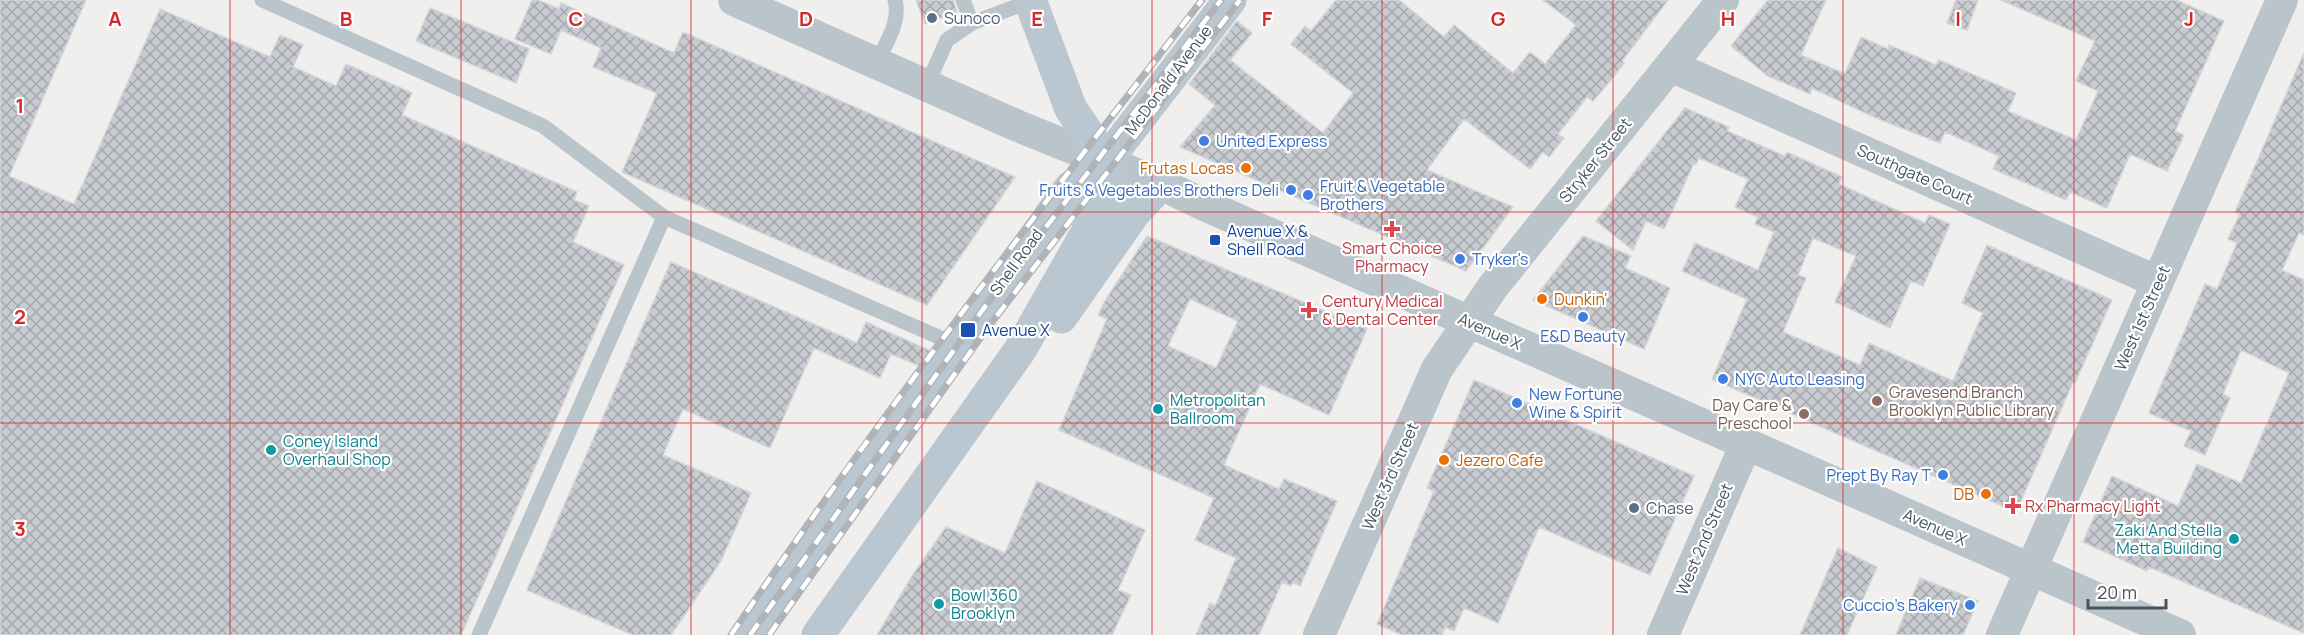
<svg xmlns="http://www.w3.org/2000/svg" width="2304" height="635" font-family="Manrope,sans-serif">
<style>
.building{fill:url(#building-cross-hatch);stroke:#d2d5d9;stroke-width:1.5;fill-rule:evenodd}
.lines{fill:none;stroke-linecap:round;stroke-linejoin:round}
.lane{stroke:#b9c4cb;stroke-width:15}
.street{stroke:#b9c4cb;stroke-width:32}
.secondary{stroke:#bac7d0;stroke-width:33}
.rail-casing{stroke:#b0b4b8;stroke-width:7}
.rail{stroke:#fff;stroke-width:4.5;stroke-dasharray:14;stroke-linecap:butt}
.grid{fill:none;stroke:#d62828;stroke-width:1.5;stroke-opacity:0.55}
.service-dot{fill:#5c6f8a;stroke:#fff;stroke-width:2}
.shop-dot{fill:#3f7fe0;stroke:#fff;stroke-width:2}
.food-dot{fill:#e8710a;stroke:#fff;stroke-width:2}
.health-dot{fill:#e0444e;stroke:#fff;stroke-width:2}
.transit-dot{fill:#1a4fb4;stroke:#fff;stroke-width:2}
.education-dot{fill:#8d6e63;stroke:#fff;stroke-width:2}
.culture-dot{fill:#0f9aa8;stroke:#fff;stroke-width:2}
.labels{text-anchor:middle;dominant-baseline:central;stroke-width:4.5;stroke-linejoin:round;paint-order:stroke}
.service-label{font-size:16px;fill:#4e5e75;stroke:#fff;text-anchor:start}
.street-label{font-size:16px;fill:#46545b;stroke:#fff}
.shop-label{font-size:16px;fill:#366cbe;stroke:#fff;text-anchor:start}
.food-label{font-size:16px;fill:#c56008;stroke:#fff;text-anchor:end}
.transit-label{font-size:16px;fill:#164399;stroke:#fff;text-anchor:start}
.health-label{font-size:16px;fill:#be3a42;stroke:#fff;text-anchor:start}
.education-label{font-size:16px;fill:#785e54;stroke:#fff;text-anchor:start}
.culture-label{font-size:16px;fill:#0d838f;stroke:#fff;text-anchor:start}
.grid-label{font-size:20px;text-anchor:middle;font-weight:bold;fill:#d62828;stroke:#fff;stroke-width:4.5;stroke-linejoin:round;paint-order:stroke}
</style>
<defs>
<pattern id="building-cross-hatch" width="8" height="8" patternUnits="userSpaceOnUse" patternTransform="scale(1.5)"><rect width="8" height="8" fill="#c8ccd1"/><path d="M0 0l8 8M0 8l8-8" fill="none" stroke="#a4a8ad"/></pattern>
</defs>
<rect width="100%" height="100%" fill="#f1eeee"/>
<!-- building -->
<path class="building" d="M0 0H86L9 176 74 204 160 9 270 57 280 35 303 45 293 67 336 86 346 64 412 93 402 115 577 192 574 200 589 206 573 242 624 265 461 635H0Z
M532 0H538L559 9 561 3 674 53 683 32 1015 177 927 305 622 172 657 93 593 67 601 48 561 30 551 54 515 39Z
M916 0H953L957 12 925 24Z
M1336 0H1399L1444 37 1454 25 1513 73 1530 52 1545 64 1576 25 1543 0H1668L1622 61 1624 63 1612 79 1593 101 1587 97 1558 134 1564 138 1549 157 1543 152 1530 169 1464 119 1427 170 1513 207 1466 271 1180 147 1215 105 1189 84 1237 21 1252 33 1230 60 1323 133 1353 93 1291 44 1305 26 1311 31Z
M1768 0H1826L1801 55 1845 74 1861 37 1888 49 1889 45 1936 65 1939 60 2016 93 2008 111 2076 140 2098 91 2076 81 2095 41 2001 0H2176L2224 21 2175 131 2184 135 2167 171 2130 154 2107 208 2070 192 2066 200 1993 169 1999 156 1945 132 1940 143 1876 118 1812 88 1810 94 1768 76 1731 46Z
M1956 0H1978L1967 30 1947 23Z
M430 8 529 49 516 83 416 41Z
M2304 53V235L2299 233 2282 270 2304 280V633L2149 567 2147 571 2083 542 2112 476 2178 506 2197 464 2241 483 2289 373 2241 350 2223 394 2230 398 2205 455 2184 446 2191 431 2149 413 2205 284 2217 289 2237 243 2228 239 2240 214 2235 212Z
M1685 108 1729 127 1727 131 1785 156 1787 152 1842 177 1839 184 1905 214 1925 223 1929 215 1950 224 1923 286 1911 281 1890 328 1835 302 1856 256 1813 238 1798 275 1806 278 1783 332 1860 365 1869 343 1953 381 1983 313 1962 303 1987 245 2112 300 2075 383 2073 382 2016 512 1712 379 1747 299 1682 271 1695 243 1758 270 1774 232 1755 224 1758 217 1735 207 1748 179 1699 158 1696 164 1694 163 1664 229 1646 221 1633 250 1596 221Z
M1147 236 1367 329 1329 415 1260 384 1224 465 1279 489 1284 479 1337 501 1300 586 1293 582 1291 586 1282 582 1259 635H1196L1210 603 1215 606 1236 558 1195 540 1214 498 1059 430 1107 319 1098 315 1105 301ZM1190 299 1238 321 1216 368 1168 346Z
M1583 236 1631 256 1625 268 1670 288 1644 349 1533 300Z
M671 262 857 343 866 322 931 351 920 366 891 354 880 378 814 348 770 448 683 409 663 455 751 493 721 561 671 635H633L527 590Z
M1474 380 1694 476 1650 575 1539 527 1498 623 1464 608 1454 631 1445 627 1442 635H1402L1377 624 1434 491 1427 488Z
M1037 481 1145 530 1118 590 1131 595 1112 635H877L912 576 946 527 1005 553Z
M1838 548 1877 567 1847 635H1800Z
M1920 578 1978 601 1963 635H1896Z"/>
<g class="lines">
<!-- lane -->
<path class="lane" d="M262 0 543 126 664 217
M963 0 972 23 1031 1
M876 63C886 43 901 22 895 0
M927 85 947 40 972 23
M479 635 664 217 957 345"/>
<!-- street -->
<path class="street" d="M734 0 1018 126 1161 184 1200 203 2180 635
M1671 66 2158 282
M1319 635 1437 369 1492 288 1723 0
M1663 635 1746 444
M2002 635 2282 0"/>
<!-- secondary -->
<path class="secondary" d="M1030 0 1071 109 1106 161
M1061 317 1134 213 1161 184
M752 635 1070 188 1106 161 1230 0
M818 635 1020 350 1105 201 1106 161"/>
<!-- rail casing -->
<g class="rail-casing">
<path id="rail" d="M731 635C879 417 1040 208 1202 0
M750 635 989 301 1221 0
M769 635 986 330 1240 0"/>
</g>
<!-- rail -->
<use href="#rail" class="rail"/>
</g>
<!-- grid -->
<path class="grid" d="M230 0V635M461 0V635M691 0V635M922 0V635M1152 0V635M1382 0V635M1613 0V635M1843 0V635M2074 0V635M0 212H2304M0 423H2304"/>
<!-- markers -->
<g class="service-dot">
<circle cx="932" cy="18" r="6"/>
<circle cx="1634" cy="508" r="6"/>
</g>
<g class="shop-dot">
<circle cx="1204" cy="141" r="6"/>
<circle cx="1291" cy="190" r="6"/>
<circle cx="1308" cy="195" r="6"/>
<circle cx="1460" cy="259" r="6"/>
<circle cx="1583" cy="317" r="6"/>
<circle cx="1723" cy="379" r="6"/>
<circle cx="1517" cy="403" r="6"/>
<circle cx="1943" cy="475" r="6"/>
<circle cx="1970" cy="605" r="6"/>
</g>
<g class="food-dot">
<circle cx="1246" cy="168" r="6"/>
<circle cx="1542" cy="299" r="6"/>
<circle cx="1444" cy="460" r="6"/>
<circle cx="1986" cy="494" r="6"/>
</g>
<g class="health-dot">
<path d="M1389 220h6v6h6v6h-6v6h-6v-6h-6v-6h6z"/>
<path d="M1306 301h6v6h6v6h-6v6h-6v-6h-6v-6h6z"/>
<path d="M2010 497h6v6h6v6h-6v6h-6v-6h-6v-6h6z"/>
</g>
<g class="transit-dot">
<rect x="1209" y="234" width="12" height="12" rx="3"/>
<rect x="960" y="322" width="16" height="16" rx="3"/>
</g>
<g class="education-dot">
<circle cx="1877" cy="401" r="6"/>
<circle cx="1804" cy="414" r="6"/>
</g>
<g class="culture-dot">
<circle cx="1158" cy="409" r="6"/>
<circle cx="271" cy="450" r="6"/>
<circle cx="2234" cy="539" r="6"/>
<circle cx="939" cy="604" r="6"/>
</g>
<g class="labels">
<!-- service labels -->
<g class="service-label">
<text x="944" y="18">Sunoco</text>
<text x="1646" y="508">Chase</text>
</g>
<!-- street labels -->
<g class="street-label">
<text transform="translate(1168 80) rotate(-53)">McDonald Avenue</text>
<text transform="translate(1595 160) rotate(-51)">Stryker Street</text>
<text transform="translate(1915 174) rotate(24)">Southgate Court</text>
<text transform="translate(1016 262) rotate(-54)">Shell Road</text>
<text transform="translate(2142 318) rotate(-66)">West 1st Street</text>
<text transform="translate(1490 331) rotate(24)">Avenue X</text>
<text transform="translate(1390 476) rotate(-66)">West 3rd Street</text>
<text transform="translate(1935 527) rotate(24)">Avenue X</text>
<text transform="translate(1704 539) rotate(-67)">West 2nd Street</text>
</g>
<!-- shop labels -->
<g class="shop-label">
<text x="1216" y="141">United Express</text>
<text x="1320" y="186">Fruit &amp; Vegetable<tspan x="1320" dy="18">Brothers</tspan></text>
<text x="1279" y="190" text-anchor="end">Fruits &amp; Vegetables Brothers Deli</text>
<text x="1472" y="259">Tryker's</text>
<text x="1583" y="336" text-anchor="middle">E&amp;D Beauty</text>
<text x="1735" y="379">NYC Auto Leasing</text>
<text x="1529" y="394">New Fortune<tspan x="1529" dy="18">Wine &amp; Spirit</tspan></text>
<text x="1931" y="475" text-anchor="end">Prept By Ray T</text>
<text x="1958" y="605" text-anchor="end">Cuccio's Bakery</text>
</g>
<!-- food labels -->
<g class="food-label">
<text x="1234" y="168">Frutas Locas</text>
<text x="1554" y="299" text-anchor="start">Dunkin'</text>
<text x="1456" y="460" text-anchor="start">Jezero Cafe</text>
<text x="1974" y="494">DB</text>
</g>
<!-- transit labels -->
<g class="transit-label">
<text x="1227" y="231">Avenue X &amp;<tspan x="1227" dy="18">Shell Road</tspan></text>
<text x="982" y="330">Avenue X</text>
</g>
<!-- health labels -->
<g class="health-label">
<text x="1392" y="248" text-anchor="middle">Smart Choice<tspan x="1392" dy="18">Pharmacy</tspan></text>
<text x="1322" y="301">Century Medical<tspan x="1322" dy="18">&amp; Dental Center</tspan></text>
<text x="2025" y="506">Rx Pharmacy Light</text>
</g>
<!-- education labels -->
<g class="education-label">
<text x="1889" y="392">Gravesend Branch<tspan x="1889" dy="18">Brooklyn Public Library</tspan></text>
<text x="1792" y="405" text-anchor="end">Day Care &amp;<tspan x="1792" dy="18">Preschool</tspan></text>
</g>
<!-- culture labels -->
<g class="culture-label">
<text x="1170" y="400">Metropolitan<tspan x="1170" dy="18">Ballroom</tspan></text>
<text x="283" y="441">Coney Island<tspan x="283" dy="18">Overhaul Shop</tspan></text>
<text x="2222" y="530" text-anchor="end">Zaki And Stella<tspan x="2222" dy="18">Metta Building</tspan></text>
<text x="951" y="595">Bowl 360<tspan x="951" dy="18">Brooklyn</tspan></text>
</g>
</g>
<g class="grid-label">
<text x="115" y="26">A</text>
<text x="346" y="26">B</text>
<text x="576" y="26">C</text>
<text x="806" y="26">D</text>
<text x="1037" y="26">E</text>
<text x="1267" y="26">F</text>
<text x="1498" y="26">G</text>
<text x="1728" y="26">H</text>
<text x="1958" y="26">I</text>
<text x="2189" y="26">J</text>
<text x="20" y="113">1</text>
<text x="20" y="324">2</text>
<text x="20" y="536">3</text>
</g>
<!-- scale -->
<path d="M2088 599v9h78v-9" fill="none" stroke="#46545b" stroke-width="3"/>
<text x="2097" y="599" font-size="18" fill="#46545b" stroke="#ffffff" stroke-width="4.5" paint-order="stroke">20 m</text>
</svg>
